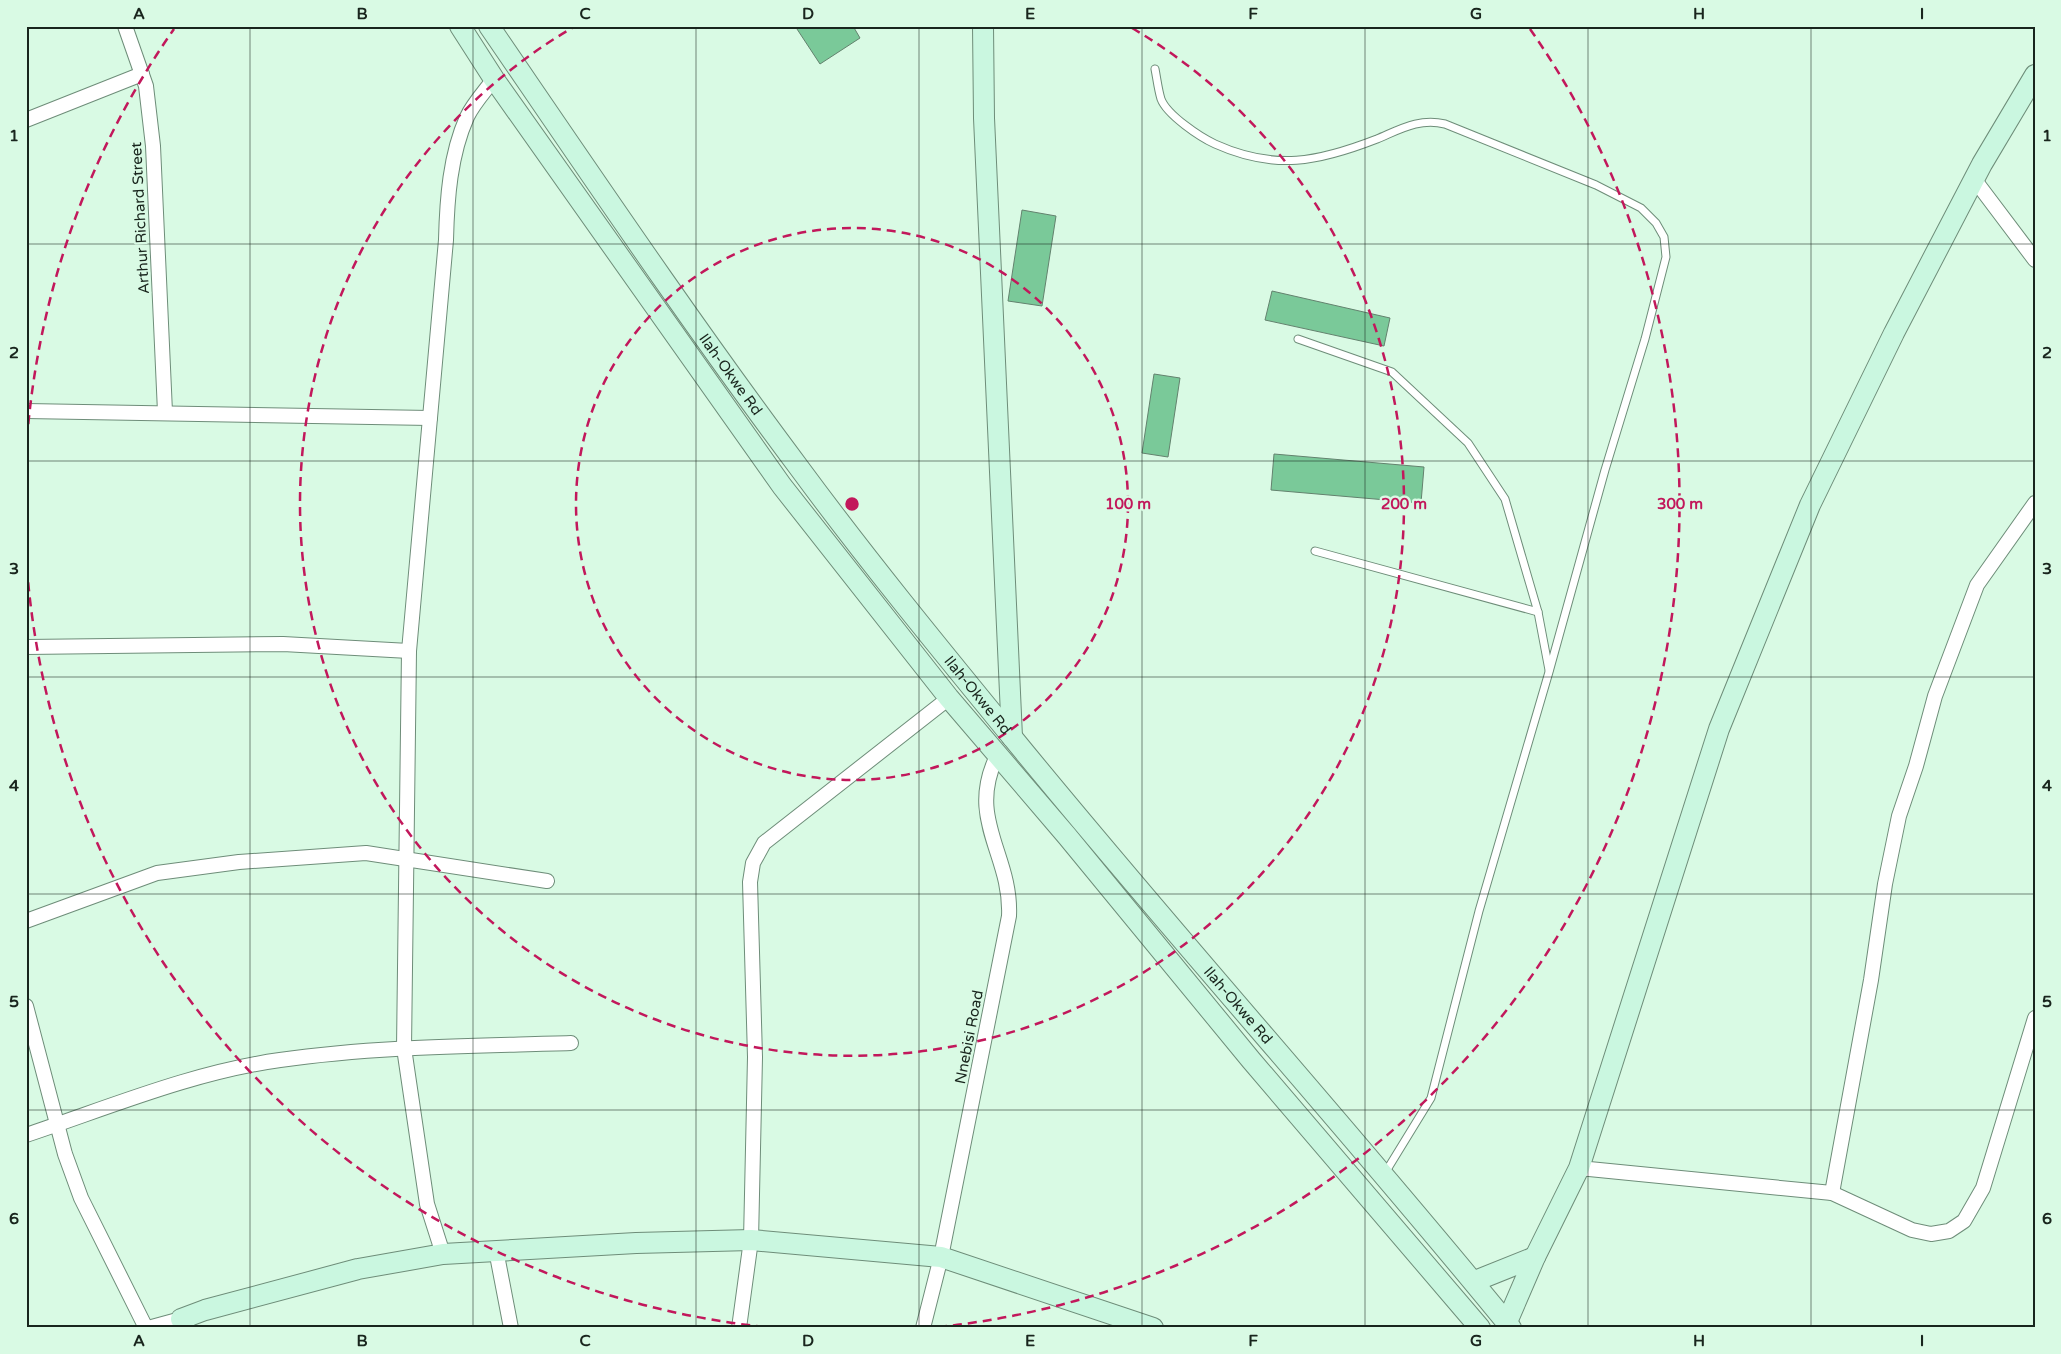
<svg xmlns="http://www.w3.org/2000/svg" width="2061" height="1354" font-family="'Varela Round',sans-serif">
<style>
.building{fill:#7ac999;stroke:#63826e}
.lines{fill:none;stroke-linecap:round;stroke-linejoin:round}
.lane-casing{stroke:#6e8d79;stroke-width:9}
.street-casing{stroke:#6e8d79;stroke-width:16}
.secondary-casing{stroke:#6e8d79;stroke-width:22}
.lane{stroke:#fff;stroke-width:7}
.street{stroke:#fff;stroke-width:14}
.secondary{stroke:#caf7e0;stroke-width:20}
.grid{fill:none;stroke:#19251d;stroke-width:1;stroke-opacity:0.55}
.ring{fill:none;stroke:#c2185b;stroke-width:2.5;stroke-dasharray:9 6}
.labels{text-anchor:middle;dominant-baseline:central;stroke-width:4.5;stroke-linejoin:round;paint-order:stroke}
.street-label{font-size:15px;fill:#19251d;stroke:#d9fae4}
.centre{fill:#c2185b;stroke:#d9fae4;stroke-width:2.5}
.ring-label{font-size:15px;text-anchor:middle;font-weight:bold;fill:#c2185b;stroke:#d9fae4;stroke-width:4.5;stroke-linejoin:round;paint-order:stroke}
.neatline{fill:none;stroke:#19251d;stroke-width:2}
.grid-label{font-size:16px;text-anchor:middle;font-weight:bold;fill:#19251d}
</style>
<rect width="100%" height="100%" fill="#d9fae4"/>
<g class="building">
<polygon points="795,26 853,26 860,38 820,64"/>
<polygon points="1022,210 1056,216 1042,306 1008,301"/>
<polygon points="1272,291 1390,318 1384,346 1265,320"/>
<polygon points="1154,374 1180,378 1168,457 1142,453"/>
<polygon points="1274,454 1424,467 1421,503 1271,490"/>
</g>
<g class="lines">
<g class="lane-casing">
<g id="lane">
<path d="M1155 69C1157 79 1158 89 1161 99 1167 115 1200 137 1215 144 1275 171 1318 162 1377 139 1401 129 1419 118 1445 124L1596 185 1641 208 1656 223 1664 237 1666 257 1645 339 1605 470 1549 672 1479 911 1431 1098 1385 1173"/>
<polyline points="1298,339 1392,372 1468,443 1505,499 1538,612 1549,670"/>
<polyline points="1315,551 1538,612"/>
</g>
</g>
<g class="street-casing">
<g id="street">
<polyline points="125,26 146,86 153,146 165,412"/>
<polyline points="26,120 142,74"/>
<polyline points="1974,179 2035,260"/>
<polyline points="26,411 430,418"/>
<polyline points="26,647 283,644 409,651"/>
<polyline points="26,921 157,873 239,862 366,853 547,881"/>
<polyline points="26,1006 65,1154 81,1198 146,1328"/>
<path d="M26 1135C110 1107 193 1072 280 1060 376 1046 474 1046 571 1043"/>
<polyline points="1579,1168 1832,1193 1912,1230 1931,1234 1949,1231 1964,1221 1983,1188 2035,1018"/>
<polyline points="1832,1193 1871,980 1885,884 1899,816 1916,766 1935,696 1977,585 2035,503"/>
<polyline points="496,1250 511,1328"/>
<path d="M443 1254 427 1204 404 1048 409 651 446 240C447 199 450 155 467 117 473 104 485 91 494 79"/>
<polyline points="148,1328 181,1319"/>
<polyline points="739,1328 751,1240 755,1057 750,882 753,863 764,843 949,698"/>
<path d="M923 1328 941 1257 1009 916C1012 854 965 819 998 754"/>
</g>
</g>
<g class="secondary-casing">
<g id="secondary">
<polyline points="460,26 494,79 782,486 949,698 1067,836 1251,1060 1480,1328"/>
<path id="s1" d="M489 26C591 175 692 325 800 469 867 560 940 649 1012 737 1175 937 1348 1128 1511 1328"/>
<polyline points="983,26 984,118 1012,737"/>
<polyline points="1475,1281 1535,1257"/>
<polyline points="1507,1322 1535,1257 1579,1168 1719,729 1810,505 1894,333 1982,164 2035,75"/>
<polyline points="185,1328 181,1319 205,1310 358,1269 443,1254 636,1243 751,1240 941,1257 1153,1328"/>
</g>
</g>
<use href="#lane" class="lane"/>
<use href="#street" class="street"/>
<use href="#secondary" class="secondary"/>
</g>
<path class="grid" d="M250 26V1328M473 26V1328M696 26V1328M919 26V1328M1142 26V1328M1365 26V1328M1588 26V1328M1811 26V1328M26 244H2035M26 461H2035M26 677H2035M26 894H2035M26 1110H2035"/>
<g class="ring">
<circle cx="852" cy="504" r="276"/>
<path d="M1132 28A552 552 0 1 1 572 28"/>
<path d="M765 1327A828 828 0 0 1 27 569M27 439A828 828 0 0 1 174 29M1530 29A828 828 0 0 1 939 1327"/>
</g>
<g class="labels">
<g class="street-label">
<text transform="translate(140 218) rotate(-93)">Arthur Richard Street</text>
<text stroke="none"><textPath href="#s1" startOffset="424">Ilah-Okwe Rd</textPath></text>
<text stroke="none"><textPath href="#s1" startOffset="829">Ilah-Okwe Rd</textPath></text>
<text stroke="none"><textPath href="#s1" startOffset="1234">Ilah-Okwe Rd</textPath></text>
<text transform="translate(969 1037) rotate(-79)">Nnebisi Road</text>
</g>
</g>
<circle cx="852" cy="504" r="8" class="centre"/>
<g class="ring-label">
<text x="1128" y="509">100 m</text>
<text x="1404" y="509">200 m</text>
<text x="1680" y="509">300 m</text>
</g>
<rect width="2061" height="1354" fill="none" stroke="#d9fae4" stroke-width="55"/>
<rect x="28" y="28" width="2006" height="1298" class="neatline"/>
<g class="grid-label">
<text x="139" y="19">A</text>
<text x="362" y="19">B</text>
<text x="585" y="19">C</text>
<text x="808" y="19">D</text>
<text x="1030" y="19">E</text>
<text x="1253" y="19">F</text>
<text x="1476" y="19">G</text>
<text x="1699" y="19">H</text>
<text x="1922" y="19">I</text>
<text x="14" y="141">1</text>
<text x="2047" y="141">1</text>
<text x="14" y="358">2</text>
<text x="2047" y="358">2</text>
<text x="14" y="574">3</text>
<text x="2047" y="574">3</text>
<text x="14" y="791">4</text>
<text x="2047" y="791">4</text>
<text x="14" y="1007">5</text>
<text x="2047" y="1007">5</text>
<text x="14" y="1224">6</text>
<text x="2047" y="1224">6</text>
<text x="139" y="1346">A</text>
<text x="362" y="1346">B</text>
<text x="585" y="1346">C</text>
<text x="808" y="1346">D</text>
<text x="1030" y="1346">E</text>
<text x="1253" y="1346">F</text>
<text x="1476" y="1346">G</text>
<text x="1699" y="1346">H</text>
<text x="1922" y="1346">I</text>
</g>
</svg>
